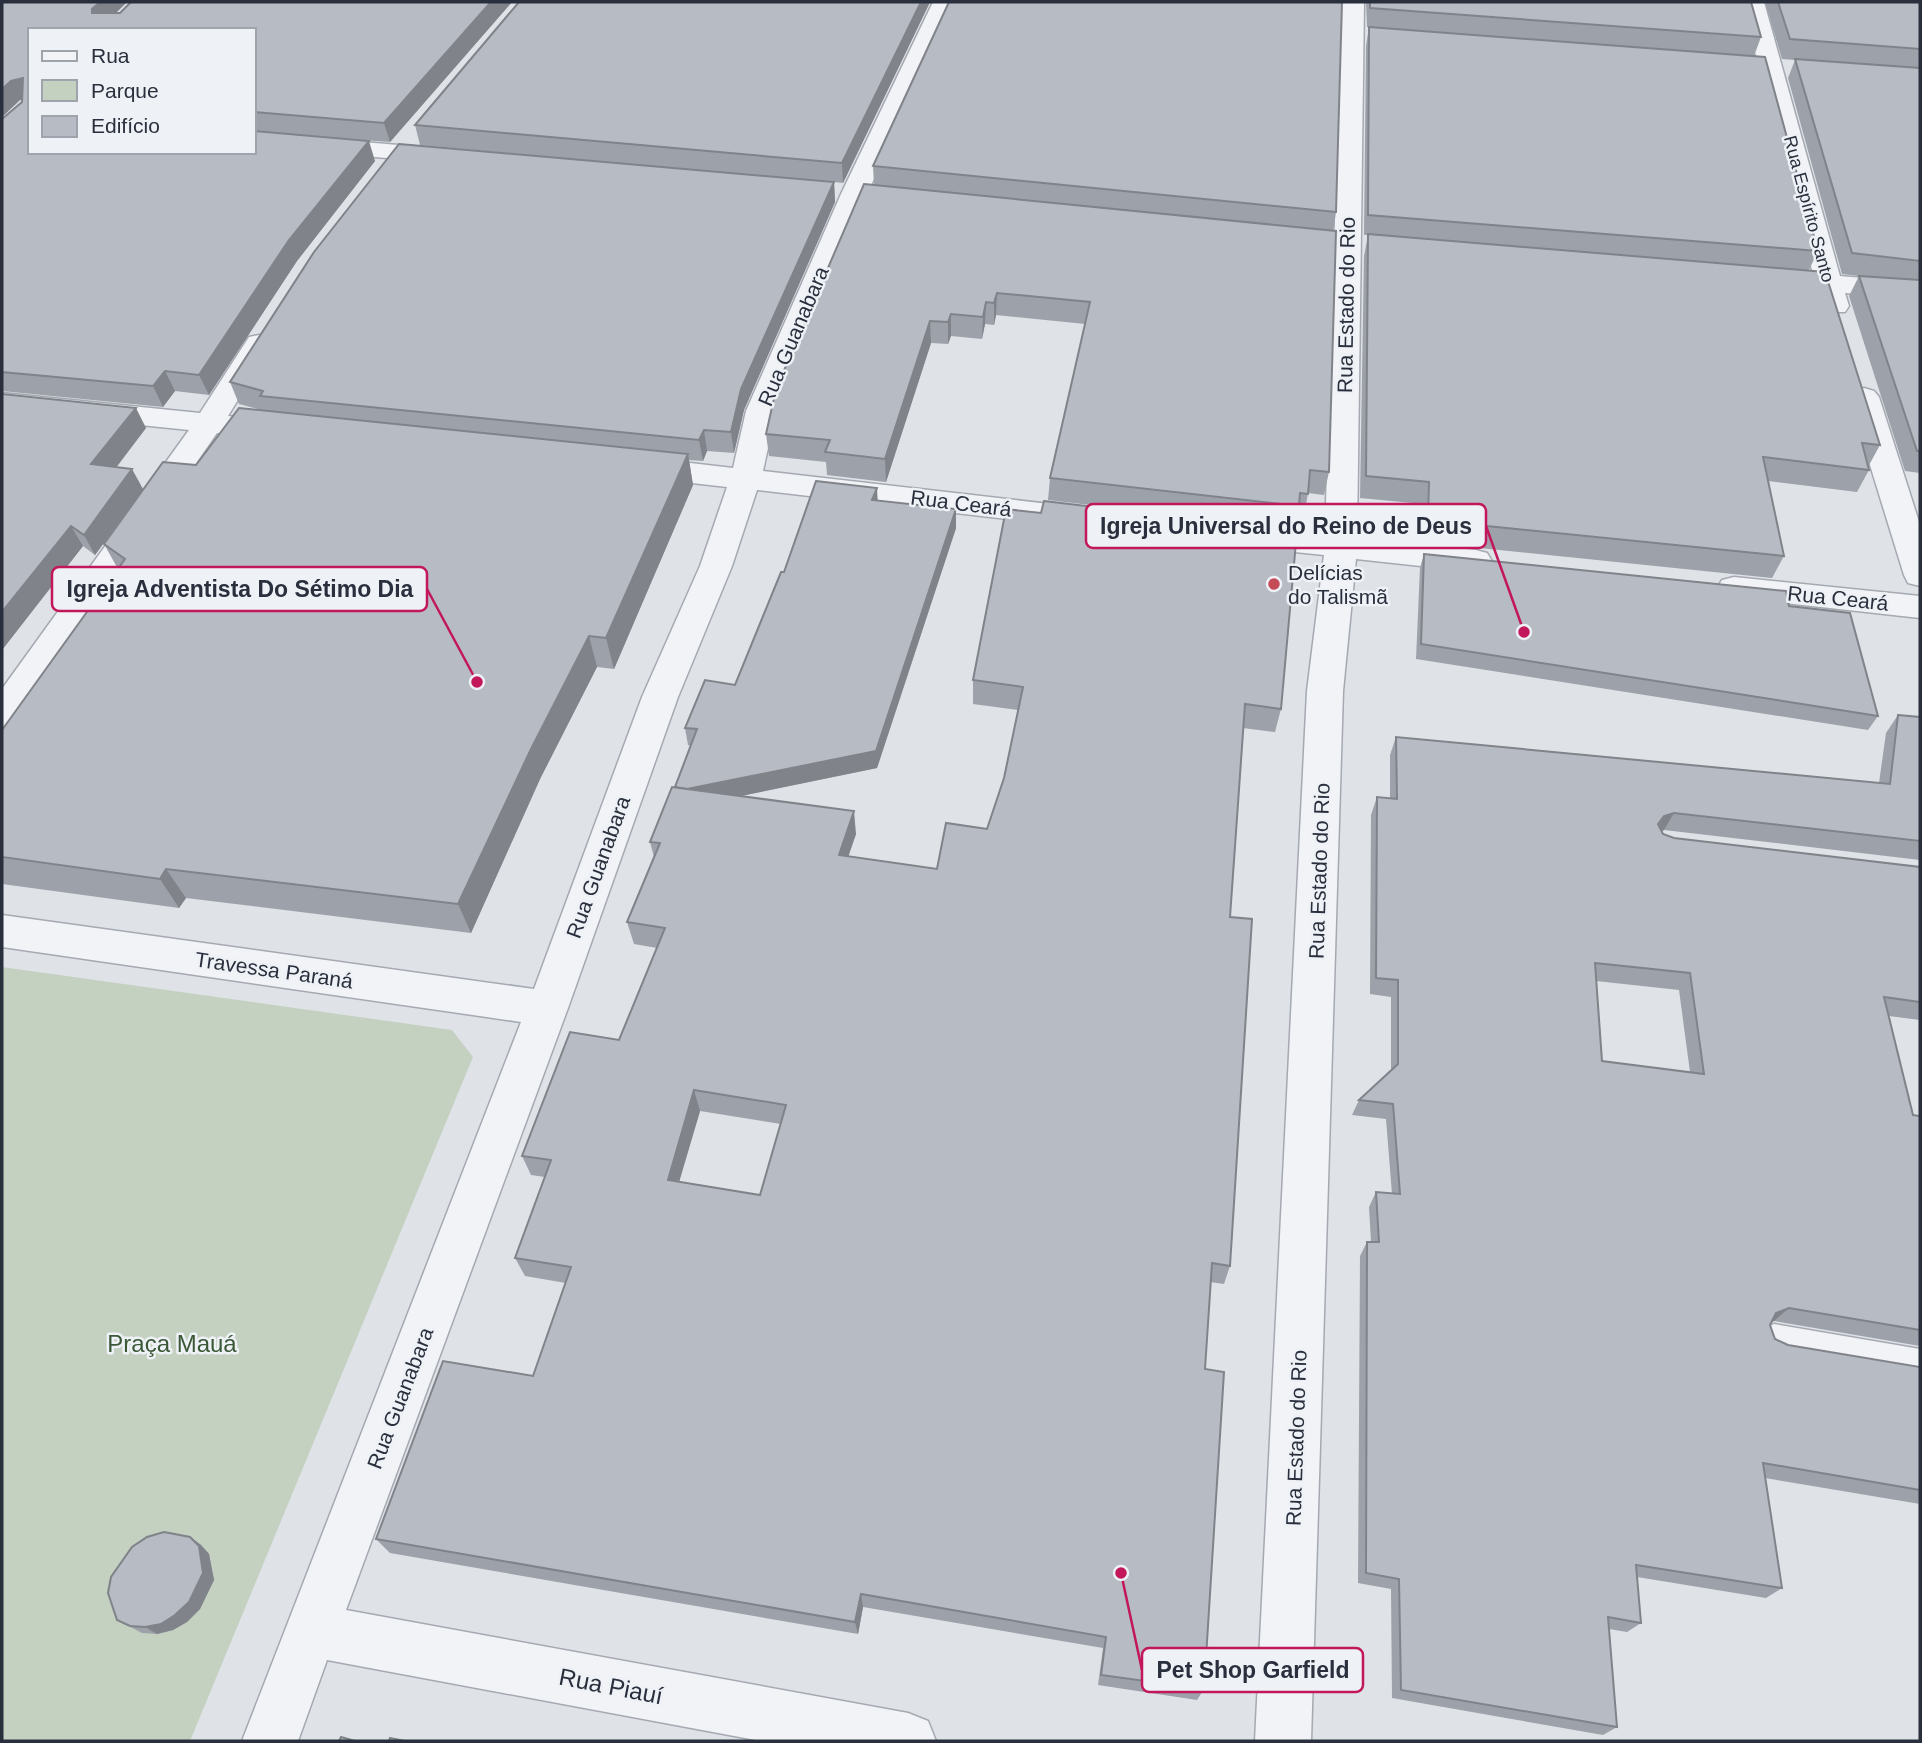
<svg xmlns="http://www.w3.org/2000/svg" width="1922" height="1743" font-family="Helvetica,sans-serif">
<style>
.green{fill:#c4d1c1}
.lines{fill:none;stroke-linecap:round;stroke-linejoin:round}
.service-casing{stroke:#a5a9b1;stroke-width:3}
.minor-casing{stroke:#a5a9b1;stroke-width:3}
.service{fill:#f1f3f6;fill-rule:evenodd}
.minor{fill:#f1f3f6;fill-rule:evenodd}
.wall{fill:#9da1a9;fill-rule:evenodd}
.shaded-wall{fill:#808389}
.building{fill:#b7bbc4;stroke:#808389;stroke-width:2;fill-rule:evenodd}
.poi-dot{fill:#c54b57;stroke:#eef1f5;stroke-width:2.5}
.labels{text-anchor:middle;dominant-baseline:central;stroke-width:5;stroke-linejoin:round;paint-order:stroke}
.far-street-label{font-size:18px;fill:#292f3d;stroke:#eef1f5}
.street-label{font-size:21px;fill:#292f3d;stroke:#eef1f5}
.poi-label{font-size:21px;fill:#292f3d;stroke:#eef1f5;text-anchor:start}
.near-park-label{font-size:24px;fill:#3b5837;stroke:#eef1f5}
.near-street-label{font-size:24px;fill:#292f3d;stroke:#eef1f5}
.leader{fill:none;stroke:#c2185b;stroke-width:2.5}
.callout-dot{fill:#c2185b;stroke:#eef1f5;stroke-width:2.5}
.callout{fill:#eef1f5;stroke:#c2185b;stroke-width:2.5}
.callout-label{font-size:23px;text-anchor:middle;font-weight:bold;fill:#292f3d}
</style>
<rect width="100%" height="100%" fill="#dfe2e7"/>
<polygon class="green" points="2,967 452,1030 473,1057 190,1741 2,1741"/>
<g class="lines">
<g class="service-casing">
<polygon id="service" points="1774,1324 1920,1349 1920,1381 1774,1356 1763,1351 1758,1340 1763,1329"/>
</g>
<g class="minor-casing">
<g id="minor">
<polygon points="933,2 955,2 867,194 776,411 763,471 1093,509 1104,512 1109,519 1104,526 1093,529 757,490 732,566 678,697 568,1008 346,1610 908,1713 928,1721 936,1741 761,1741 327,1660 298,1741 242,1741 521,1022 2,947 2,915 534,989 642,697 700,566 727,487 639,477 628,474 624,467 628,460 639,457 733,468 746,411 841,194"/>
<polygon points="1342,2 1364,2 1357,538 1476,550 1487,553 1492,561 1487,569 1476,572 1356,559 1343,691 1311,1741 1255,1741 1307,691 1324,555 1244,547 1233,543 1228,536 1233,529 1244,525 1325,534"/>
<polygon points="1742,2 1764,2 1840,276 1920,283 1920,299 1845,293 1849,306 1845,312 1825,312 1817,291 1765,285 1761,279 1765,273 1775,271 1813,274"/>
<polygon points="254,133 447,149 456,151 459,156 456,161 447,163 254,147"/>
<polygon points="259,335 269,337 273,343 228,416 290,423 294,430 290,437 279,439 217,433 15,724 2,728 2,689 189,430 2,411 2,393 200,413 249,337"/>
<polygon points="1864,388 1874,391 1879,397 1920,525 1920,586 1908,583 1904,575 1849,397 1854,391"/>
<polygon points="1734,577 1920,596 1920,618 1722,596 1717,588 1722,580"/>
</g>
</g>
<use href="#service" class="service"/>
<use href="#minor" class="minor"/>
</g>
<g class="wall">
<path d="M2 2H127L116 13H120L131 2H512L390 142 308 136 375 161 297 261 209 395 175 391 163 407 2 391V119L22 102V100H20L2 117ZM254 30V152H30Z"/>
<polygon points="930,2 843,183 834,182 835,202 744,410 734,453 707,451 703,461 689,460 693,485 614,669 597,667 540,779 471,933 186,898 179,908 2,884 2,730 118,569 104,544 196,465 265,411 239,404 230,382 630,164 420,145 415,125"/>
<polygon points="1366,2 1751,2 1761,37 1754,56 1818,251 1809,270 1880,445 1868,467 1869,470 1857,492 1768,481 1784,556 1772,578 1421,542 1423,504 1360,498 1364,256 1368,235 1364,235 1366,46 1369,27 1519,38 1367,27"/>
<polygon points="1765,2 1920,2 1920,473 1905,471 1849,296 1859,276 1842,274 1788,78 1795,60 1782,59"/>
<polygon points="873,166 1336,212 1333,231 1329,472 1324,495 1308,493 1304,516 1297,516 1294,529 1048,500 1050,478 1085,324 996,315 994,325 985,324 982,339 951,336 948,344 931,343 886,482 827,475 826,462 769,456 766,434 874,185"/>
<polygon points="2,394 146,428 116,467 143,489 95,555 83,546 2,650"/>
<path d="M877 501 956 528 877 768 741 796 856 834 848 856 937 869 987 829 1004 778 1018 710 973 704V680L1006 509 1281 709 1275 732 1243 728 1230 917V1266L1224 1284 1210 1282 1205 1369 1204 1689 1197 1700 1098 1685 1103 1648 863 1607 858 1634 390 1553 376 1539 533 1376 566 1283 525 1276 515 1258 545 1177 531 1175 522 1156 619 1040 657 948 634 944 627 922 654 857 650 842 675 787 691 746 688 745 685 728 735 685 784 572ZM700 1111 781 1124 760 1195 679 1182Z"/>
<polygon points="1424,554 1789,606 1878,716 1868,730 1416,659 1420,568"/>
<path d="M1898 715 1920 717V860L1664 830 1662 831 1663 834 1674 838 1920 867V1020L1889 1016 1913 1115 1920 1116V1346L1774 1321 1771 1323 1770 1325 1775 1339 1788 1345 1920 1367V1504L1765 1478 1782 1588 1766 1598 1637 1577 1641 1623 1627 1632 1609 1629 1617 1727 1603 1735 1392 1698 1391 1589 1358 1583 1360 1256 1367 1242H1371L1369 1207 1376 1192 1392 1194 1386 1119 1352 1115 1359 1100 1391 1071V997L1370 994 1371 815 1377 797 1390 799V755L1396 737 1879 783 1886 733ZM1596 981 1679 990 1690 1072 1602 1061Z"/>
<polygon points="190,1537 201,1545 209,1554 214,1580 200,1609 187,1622 173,1630 157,1634 142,1633 117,1620"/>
</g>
<g class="shaded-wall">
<polygon points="100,2 127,2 100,28 92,13 92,9"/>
<polygon points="491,2 512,2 390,142 384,123"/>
<polygon points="921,2 930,2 843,183 842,163"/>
<polygon points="23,78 30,98 20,100 2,117 2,89 11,81"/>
<polygon points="369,141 375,161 297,261 209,395 199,375 289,240"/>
<polygon points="834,182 835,202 744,410 734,453 731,432 741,389"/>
<polygon points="997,293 996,315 994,325 994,303"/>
<polygon points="986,302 985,324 982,339 983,317"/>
<polygon points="951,314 951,336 948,344 948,322"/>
<polygon points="930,321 931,343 886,482 885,459"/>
<polygon points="165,371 175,391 163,407 153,386"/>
<polygon points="136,408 146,428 103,485 91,464"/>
<polygon points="704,430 707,451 703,461 699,440"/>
<polygon points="688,454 693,485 614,669 606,638"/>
<polygon points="132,469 143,489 95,555 84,535"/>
<polygon points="877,488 878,506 872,500"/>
<polygon points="956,509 956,528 877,768 677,809 673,792"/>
<polygon points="71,526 83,546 2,650 2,612"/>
<polygon points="589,636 597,667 540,779 471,933 458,904 531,749"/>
<polygon points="854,811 856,834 841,878 839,855"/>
<polygon points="1674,813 1664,830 1654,834 1664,816"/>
<polygon points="166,869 186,898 179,908 160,879"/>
<polygon points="694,1090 700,1111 674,1199 668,1180"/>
<polygon points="1789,1308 1774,1321 1762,1327 1776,1313"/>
<polygon points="190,1537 201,1545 209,1554 214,1580 200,1609 187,1622 173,1630 157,1634 145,1627"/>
<polygon points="861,1594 863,1607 858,1634 855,1622"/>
</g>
<g class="building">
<polygon points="2,2 100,2 92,9 92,13 120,13 131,2 491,2 384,123 254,112 254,30 30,30 30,152 254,152 254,131 369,141 289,240 199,375 165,371 153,386 2,372 2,119 22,102 23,78 11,81 2,89"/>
<polygon points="519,2 921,2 842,163 415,125"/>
<polygon points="949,2 1342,2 1336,212 873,166"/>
<polygon points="1370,2 1751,2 1761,37 1370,8"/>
<polygon points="1778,2 1920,2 1920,49 1790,39"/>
<polygon points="1369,27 1765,57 1818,251 1368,215"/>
<polygon points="1795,59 1920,68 1920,261 1852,253"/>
<polygon points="399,144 834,182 741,389 731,432 704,430 699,440 260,396 263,391 230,382 314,252"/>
<polygon points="864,184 1336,231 1329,472 1310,470 1308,494 1300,493 1299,506 1050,478 1090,302 997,293 994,303 986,302 983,317 951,314 948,322 930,321 885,459 825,452 830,440 766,434 776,389"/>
<polygon points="1368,234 1825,272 1880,445 1862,443 1869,470 1763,457 1784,556 1428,520 1429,482 1366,476"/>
<polygon points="1859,276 1920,280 1920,451 1917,451"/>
<polygon points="2,394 136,408 91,464 132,469 84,535 71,526 2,612"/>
<polygon points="239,408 688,454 606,638 589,636 531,749 458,904 166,869 160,879 2,857 2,730 125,559 104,544 163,462 196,465"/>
<polygon points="816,481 877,488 872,500 956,509 876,751 687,789 675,787 697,729 685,728 705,680 735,685 781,572 784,572"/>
<path d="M1044 501 1297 531 1281 709 1245 704 1230 917 1252 919 1230 1266 1212 1263 1205 1369 1224 1372 1204 1689 1101 1675 1106 1637 861 1594 855 1622 376 1539 443 1361 533 1376 571 1267 515 1258 551 1160 522 1156 570 1032 619 1040 665 928 627 922 660 843 650 842 672 787 854 811 839 855 937 869 946 823 987 829 1004 778 1023 687 973 680 1006 509 1041 513ZM694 1090 786 1105 760 1195 668 1180Z"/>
<polygon points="1424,554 1786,591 1789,606 1850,613 1878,716 1421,644"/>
<path d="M1898 715 1920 717V841L1674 813 1664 816 1658 824 1663 834 1674 838 1920 867V1002L1884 997 1913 1115 1920 1116V1330L1789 1308 1776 1313 1770 1325 1775 1339 1788 1345 1920 1367V1490L1763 1463 1782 1588 1636 1565 1641 1623 1608 1617 1617 1727 1401 1690 1399 1579 1366 1573 1367 1242H1379L1376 1192 1400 1194 1393 1104 1359 1100 1398 1064V980L1376 978 1377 797 1397 799 1396 737 1890 784ZM1595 963 1690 973 1704 1074 1602 1061Z"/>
<polygon points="164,1532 190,1537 199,1546 203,1573 189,1602 175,1615 161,1624 145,1627 130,1626 117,1620 108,1593 111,1577 132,1547 147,1537"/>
<polygon points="341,1737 355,1741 339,1741"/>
<polygon points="390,1738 405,1741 389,1741"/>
</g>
<circle class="poi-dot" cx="1274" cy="584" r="7"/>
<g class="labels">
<g class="far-street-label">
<text transform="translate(1809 209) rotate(75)">Rua Espírito Santo</text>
</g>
<g class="street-label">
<text transform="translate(1346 305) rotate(-89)">Rua Estado do Rio</text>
<text transform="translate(793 336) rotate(-67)">Rua Guanabara</text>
<text transform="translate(961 503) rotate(7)">Rua Ceará</text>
<text transform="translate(1838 598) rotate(6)">Rua Ceará</text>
<text transform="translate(598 867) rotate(-70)">Rua Guanabara</text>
<text transform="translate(1319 871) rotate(-88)">Rua Estado do Rio</text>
<text transform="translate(274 970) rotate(8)">Travessa Paraná</text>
<text transform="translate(400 1398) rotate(-69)">Rua Guanabara</text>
<text transform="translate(1296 1438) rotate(-88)">Rua Estado do Rio</text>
</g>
<g class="poi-label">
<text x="1288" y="572">Delícias<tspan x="1288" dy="24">do Talismã</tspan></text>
</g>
<g class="near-park-label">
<text x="172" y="1343">Praça Mauá</text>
</g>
<g class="near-street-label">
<text transform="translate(611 1686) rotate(11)">Rua Piauí</text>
</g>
</g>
<path class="leader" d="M1524 632L1486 526M477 682L427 589M1121 1573L1142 1670"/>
<g class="callout-dot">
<circle cx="1524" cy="632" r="7"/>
<circle cx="477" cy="682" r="7"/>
<circle cx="1121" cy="1573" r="7"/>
</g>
<g class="callout">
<rect x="1086" y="504" width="400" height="44" rx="7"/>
<rect x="52" y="567" width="375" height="44" rx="7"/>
<rect x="1142" y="1648" width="221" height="44" rx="7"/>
</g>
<g class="callout-label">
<text x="1286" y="534">Igreja Universal do Reino de Deus</text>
<text x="240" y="597">Igreja Adventista Do Sétimo Dia</text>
<text x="1253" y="1678">Pet Shop Garfield</text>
</g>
<rect width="1922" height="1743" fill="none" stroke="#292f3d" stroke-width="7"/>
<rect x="28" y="28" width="228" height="126" fill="#eef1f5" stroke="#9fa3ab" stroke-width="2"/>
<rect x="42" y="51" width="35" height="10" fill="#f1f3f6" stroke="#9fa3ab" stroke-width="2"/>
<text x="91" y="63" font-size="21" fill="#292f3d">Rua</text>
<rect x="42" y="80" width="35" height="21" fill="#c4d1c1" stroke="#9fa3ab" stroke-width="2"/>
<text x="91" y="98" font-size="21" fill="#292f3d">Parque</text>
<rect x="42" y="116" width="35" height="21" fill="#b7bbc4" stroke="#9fa3ab" stroke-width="2"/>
<text x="91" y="133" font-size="21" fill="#292f3d">Edifício</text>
</svg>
